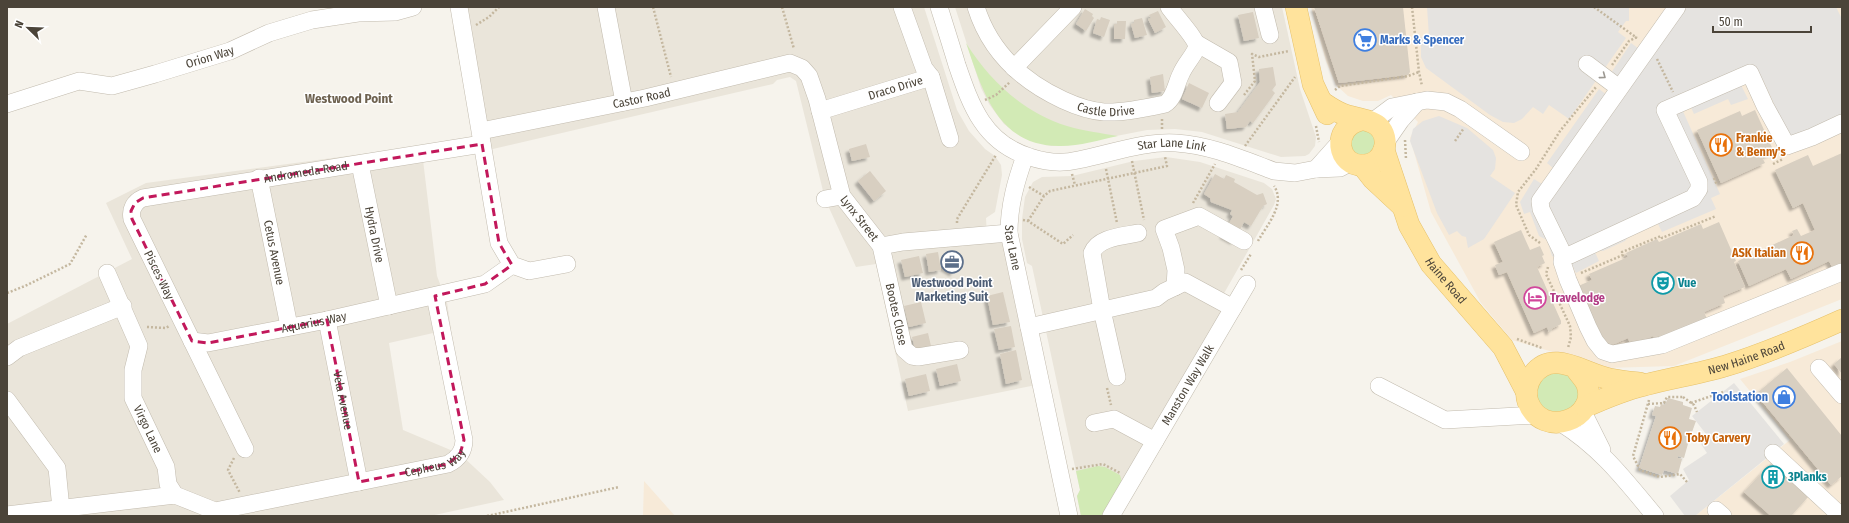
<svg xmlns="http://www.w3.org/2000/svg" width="1849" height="523" font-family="'Fira Sans Condensed',sans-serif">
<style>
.residential{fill:#eae5da}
.commercial{fill:#f7ead8}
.green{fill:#d2eab5}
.parking{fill:#e5e3e0}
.building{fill:#d8cfc1;filter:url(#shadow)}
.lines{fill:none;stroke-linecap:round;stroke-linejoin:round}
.minor-casing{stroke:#c2bbae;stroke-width:18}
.major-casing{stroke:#e6c16a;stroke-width:22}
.path{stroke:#c4b79f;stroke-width:2.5;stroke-dasharray:2 2;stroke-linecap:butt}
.minor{stroke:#fff;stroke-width:17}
.major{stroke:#ffe39c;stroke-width:21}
.oneway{stroke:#9c9892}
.marked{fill:none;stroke:#c2185b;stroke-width:3;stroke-dasharray:8 5;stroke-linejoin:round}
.labels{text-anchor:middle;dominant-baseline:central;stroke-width:3;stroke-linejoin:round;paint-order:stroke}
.shop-label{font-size:12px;font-weight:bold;fill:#366cbe;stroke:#fff;text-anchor:start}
.street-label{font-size:12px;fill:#4b4439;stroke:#fff}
.food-label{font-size:12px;font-weight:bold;fill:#c56008;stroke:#fff;text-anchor:start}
.service-label{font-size:12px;font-weight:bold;fill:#4e5e75;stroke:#fff}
.culture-label{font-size:12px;font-weight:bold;fill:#0d838f;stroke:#fff;text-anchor:start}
.hotel-label{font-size:12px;font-weight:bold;fill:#b23c85;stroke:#fff;text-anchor:start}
.neighbourhood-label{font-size:13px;font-weight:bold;fill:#6e6250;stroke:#fff}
</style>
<defs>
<filter id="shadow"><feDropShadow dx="-3.5" dy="3.5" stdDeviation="1" flood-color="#0004"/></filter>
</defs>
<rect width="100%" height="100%" fill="#f6f3ec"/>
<g class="residential">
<polygon points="454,7 924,7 957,110 969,131 985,149 995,156 1001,165 1002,175 995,212 986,218 987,237 999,240 1003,243 1036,385 908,411 876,264 856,267 825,199 796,81 790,77 777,80 773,84 476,153 423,160 437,276 447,302 451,329 389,343 403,430 460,454 490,482 504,500 430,516 7,516 7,324 132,259 106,203 146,183 474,139 453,29"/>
<polygon points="955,7 1282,7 1300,89 1316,137 1315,146 1309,154 1305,156 1281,157 1202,132 1175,129 1147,130 1070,145 1051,146 1033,141 1022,137 1004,124 989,104 981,88"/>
<polygon points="1166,157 1200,162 1264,183 1272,189 1276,199 1274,205 1218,304 1222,311 1124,484 1081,516 1077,496 1080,490 1032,266 1027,263 1022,239 1022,219 1025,197 1033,182 1042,177 1072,176 1134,161"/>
</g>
<g class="commercial">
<polygon points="1311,7 1842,7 1842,299 1674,366 1607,368 1512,340 1481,303 1431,212 1410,138 1418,122 1391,95 1378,101 1363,101 1348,96 1336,85 1326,61"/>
<polygon points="1842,341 1842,516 1695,516 1790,440 1740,379 1790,362"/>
<polygon points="644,481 675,516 643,516"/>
</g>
<g class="green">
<path d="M966 43C990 81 1023 112 1067 126 1083 131 1101 133 1118 136 1099 140 1080 146 1061 146 998 147 983 92 966 43Z"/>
<polygon points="1362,128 1376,134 1375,154 1356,157 1348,141"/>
<circle cx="1558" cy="393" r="21"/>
<polygon points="1098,466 1105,467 1120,475 1123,486 1105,516 1081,516 1077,496 1080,490 1076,471"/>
</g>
<g class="parking">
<polygon points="1427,7 1629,7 1629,21 1626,21 1618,32 1626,38 1569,119 1549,105 1543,114 1533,107 1522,119 1514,123 1503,122 1490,115 1426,68 1421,57 1421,37 1429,36"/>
<polygon points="1687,7 1836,7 1842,19 1842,116 1790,139 1763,80 1757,75 1740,83 1748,99 1731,105 1728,99 1694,114 1690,105 1682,109 1720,194 1711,198 1716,209 1662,232 1657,222 1631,233 1625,241 1603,251 1594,250 1599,261 1576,273 1570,261 1559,260 1552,256 1547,240 1539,236 1530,212 1524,214 1520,202 1534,179 1542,184 1553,168 1547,163 1599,89 1607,95 1611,73 1631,43 1650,57"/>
<polygon points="1439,116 1467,128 1493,150 1496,158 1495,169 1490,176 1515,193 1484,239 1468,248 1466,237 1462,236 1457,231 1449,235 1437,213 1410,141 1413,129 1423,121"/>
<polygon points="1734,383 1784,444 1695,516 1685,516 1670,496 1689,480 1683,469 1707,453 1699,441 1706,434 1692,416"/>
</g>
<g class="building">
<polygon points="1314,7 1403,7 1410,72 1408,75 1339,83"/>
<polygon points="1085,9 1093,14 1092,16 1094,18 1086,31 1076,24"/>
<polygon points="1158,11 1166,27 1155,33 1148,19 1151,18 1149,15"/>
<polygon points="1253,12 1259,38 1244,41 1238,15"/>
<polygon points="1101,17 1110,20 1104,37 1093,33 1097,19 1100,20"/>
<polygon points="1142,18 1147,35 1135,38 1131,24 1134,23 1134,20"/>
<polygon points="1117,21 1126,21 1125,39 1114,39 1114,24 1117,24"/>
<polygon points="1273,67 1276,85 1272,90 1275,93 1253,123 1250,121 1246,127 1227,129 1225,114 1238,112 1260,82 1259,69"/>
<polygon points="1163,74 1165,91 1152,93 1150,77"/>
<polygon points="1189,83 1209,93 1202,108 1182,99"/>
<polygon points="1755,110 1774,152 1762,157 1765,163 1721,183 1697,130 1740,111 1742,116"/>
<polygon points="866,144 870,157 852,161 849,149"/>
<polygon points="1842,153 1842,263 1832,267 1829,261 1791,279 1786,269 1749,286 1738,261 1794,235 1792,231 1797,229 1801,236 1815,230 1803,203 1793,208 1775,170 1808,155 1813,166"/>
<polygon points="870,171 886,191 874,201 858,181"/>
<polygon points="1215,174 1224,179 1226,175 1235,179 1234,182 1257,195 1263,193 1267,204 1263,206 1251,226 1244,222 1234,241 1223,235 1233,216 1230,214 1232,210 1211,202 1210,198 1204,194"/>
<polygon points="1719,222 1736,261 1734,262 1745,287 1723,296 1725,303 1704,312 1707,319 1656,342 1653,336 1631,346 1628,338 1605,348 1574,288 1592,280 1589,274 1628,257 1626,253 1657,239 1659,242 1701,224 1703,229"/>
<polygon points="1521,230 1530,250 1540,246 1544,255 1542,256 1545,263 1537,267 1561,321 1561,324 1551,329 1552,331 1549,332 1547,327 1534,333 1507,272 1499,275 1495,265 1503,262 1494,242"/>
<polygon points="952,251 963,258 953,273 942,266"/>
<polygon points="938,252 941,270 929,272 926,254"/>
<polygon points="919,256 923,273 905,277 901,260"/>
<polygon points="1003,292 1010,322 993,325 987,296"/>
<polygon points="921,302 926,323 909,327 904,306"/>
<polygon points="1011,326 1015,347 999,350 994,329"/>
<polygon points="928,333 931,346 915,349 912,337"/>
<polygon points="1016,350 1022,380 1006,384 1000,354"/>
<polygon points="1842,357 1842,374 1834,364"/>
<polygon points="957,364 961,381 940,386 936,369"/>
<polygon points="1787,368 1842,436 1842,476 1831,485 1756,394"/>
<polygon points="926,374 930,391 909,396 905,379"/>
<polygon points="1668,398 1683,402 1683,405 1692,408 1689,419 1696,421 1692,432 1687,430 1686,432 1691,433 1684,458 1678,456 1678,458 1682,459 1678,474 1664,470 1662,475 1639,468 1656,416 1652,415 1655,406 1660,407 1661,404 1665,405"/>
<polygon points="1772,462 1809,496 1791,516 1771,516 1744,492"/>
</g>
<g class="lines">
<g class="minor-casing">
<g id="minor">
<polyline points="459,7 499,243 512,265 529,271 567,264"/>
<polyline points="606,7 624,102"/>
<polyline points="902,7 924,68 931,77"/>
<path id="s1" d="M939 7C945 26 951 45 957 65 971 106 984 143 1030 157 1045 162 1062 164 1078 160 1110 154 1143 141 1176 143 1210 145 1242 159 1274 171L1295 173 1316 169 1340 168 1351 162"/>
<path id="s2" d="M976 7C990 52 1022 81 1063 100 1076 106 1090 111 1104 112 1123 113 1146 108 1165 104 1175 98 1176 83 1181 74 1185 64 1193 57 1197 47 1196 38 1175 16 1169 7"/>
<polyline points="1263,7 1270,35"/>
<polyline points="1677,7 1540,201 1541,209 1563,254 1570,255 1693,198 1699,189 1699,182 1665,110 1750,73 1765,106 1787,146 1812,137 1842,123"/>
<polyline points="1196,43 1229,62 1233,83 1218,103"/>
<polyline points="1587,64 1619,88"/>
<polyline points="1014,68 1073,7"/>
<path id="s3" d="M7 104 79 81 112 86 155 74 230 51 269 33 312 20 358 13 395 12 413 7"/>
<path id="s4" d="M820 111 931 77 950 139"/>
<polyline points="1372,122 1392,107 1427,100 1446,102 1460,109 1521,152"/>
<path id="s5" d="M481 131 645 98 790 63 802 68 809 76 817 99 842 196 881 246 904 349 912 356 918 357 960 350"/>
<polyline points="1385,143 1401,120 1417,102"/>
<path id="s6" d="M1025 156C1016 181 1009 205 1009 233L1069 516"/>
<path id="s7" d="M360 164 389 306"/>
<polyline points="1316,169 1341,141"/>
<path id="s8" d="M259 178 289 326"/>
<polyline points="825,199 842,196"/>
<polyline points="881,246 903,242 1009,233"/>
<polyline points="1563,254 1562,262 1568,280 1588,327 1595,341 1603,351 1612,354 1662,345 1842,272"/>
<path id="s9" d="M107 273 139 346 133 370V398L166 467 168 484 175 495"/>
<polyline points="1175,287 1176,270 1171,248 1164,229 1199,216 1244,241"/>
<path id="s10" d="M327 320 359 482"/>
<polyline points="1029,327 1156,298 1164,292 1185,282 1233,308"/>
<path id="s11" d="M192 341 208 343 327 320 485 284 512 265"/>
<polyline points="7,357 19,348 123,306"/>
<polyline points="1819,368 1842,395"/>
<path d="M1117 377 1102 310 1092 253C1098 237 1124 236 1138 233"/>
<polyline points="1379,386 1445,420 1536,415"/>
<polyline points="7,400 57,468 61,509"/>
<polyline points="1582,410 1602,450"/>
<polyline points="1094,423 1114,419 1155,441"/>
<path d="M1561 423C1601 448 1625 480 1655 516"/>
<path id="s12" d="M245 449 132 219C130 209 134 202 143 198L482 144"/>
<polyline points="1773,453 1840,515"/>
<polyline points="1716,510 1723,516"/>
<path id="s13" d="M7 515 175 495 215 511 448 464C458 459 464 451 464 440L435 296"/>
<path id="s14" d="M1111 516 1247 284"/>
</g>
</g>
<g class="major-casing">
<g id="major">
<polyline points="1296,7 1313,84 1327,114"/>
<path d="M1322 102C1328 106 1335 111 1343 114 1353 118 1370 119 1378 126 1392 139 1384 163 1365 165 1336 168 1331 127 1361 120"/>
<path id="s15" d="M1384 150 1409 225 1431 264 1503 347 1527 393"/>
<polyline points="1362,165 1373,179 1402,206"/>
<path d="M1575 367C1578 373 1585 379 1587 385 1599 419 1542 440 1528 402 1525 394 1527 383 1532 376 1552 347 1584 374 1610 379 1619 381 1630 382 1640 383"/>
<path id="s16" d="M1585 407C1605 398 1624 390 1645 385 1671 378 1698 374 1725 366 1765 354 1804 337 1842 320"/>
</g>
</g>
<g class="path">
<polyline points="653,7 671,77"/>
<polyline points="782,7 794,49"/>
<polyline points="1412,7 1419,72 1422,86"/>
<polyline points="1594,7 1637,38"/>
<polyline points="476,25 489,17 499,7"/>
<polyline points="1657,59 1673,92"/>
<polyline points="1612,65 1629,41 1637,37"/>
<polyline points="1335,90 1340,86 1408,76 1419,72"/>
<polyline points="1244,95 1255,81 1252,54 1259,57 1289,51"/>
<polyline points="985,100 996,95 1010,82"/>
<polyline points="1162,119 1162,130"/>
<polyline points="1316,126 1319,142"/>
<polyline points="1405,140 1406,159"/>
<polyline points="1455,141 1464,128"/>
<polyline points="1245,146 1295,77"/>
<polyline points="1132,161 1144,220"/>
<polyline points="1773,164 1783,159"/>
<polyline points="1106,169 1117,223"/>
<polyline points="1072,174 1075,185"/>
<polyline points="1714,178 1717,185"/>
<polyline points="1029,187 1044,196"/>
<polyline points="1193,203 1215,164"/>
<polyline points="1023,220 1028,221 1063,244 1073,235"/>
<polyline points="1028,221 1044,196 1050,191 1167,166 1165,157"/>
<polyline points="957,223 957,219 996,155"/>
<path d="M1258 241C1267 225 1286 204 1274 186"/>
<polyline points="1540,243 1529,235 1516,205 1518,192 1536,169 1560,131 1596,87"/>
<polyline points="1548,267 1546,274 1570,326 1571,337 1568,348"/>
<polyline points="1241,270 1251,254"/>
<polyline points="1581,273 1623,255 1622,252 1661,236 1662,238 1716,216"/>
<polyline points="7,293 25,286 70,264 87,234"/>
<polyline points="147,327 166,328 169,326"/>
<polyline points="1517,339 1542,348"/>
<polyline points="1107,388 1111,405"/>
<polyline points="1683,397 1694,405 1697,412"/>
<polyline points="1649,400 1633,456 1640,470 1660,477 1680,474 1687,482"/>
<polyline points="1691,403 1723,392"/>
<polyline points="1648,404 1664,403 1667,397 1683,397"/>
<polyline points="234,458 228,470 240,493"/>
<polyline points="1072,469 1103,464 1120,473"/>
<polyline points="487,516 619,487"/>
</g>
<use href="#minor" class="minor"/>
<use href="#major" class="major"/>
</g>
<defs><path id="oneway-chevron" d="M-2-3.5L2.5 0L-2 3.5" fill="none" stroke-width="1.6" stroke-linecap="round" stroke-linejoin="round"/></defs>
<use class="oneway" href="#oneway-chevron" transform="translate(1603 76) rotate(37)"/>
<path class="marked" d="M482 144 499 243 512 265 485 284 435 296 464 440 460 454 448 464 359 482 327 320 208 343 192 341 132 219 131 211 135 203 143 198Z"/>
<defs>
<g id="supermarket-ring" transform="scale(1.15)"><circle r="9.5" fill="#fff" stroke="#3f7fe0" stroke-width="1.5"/><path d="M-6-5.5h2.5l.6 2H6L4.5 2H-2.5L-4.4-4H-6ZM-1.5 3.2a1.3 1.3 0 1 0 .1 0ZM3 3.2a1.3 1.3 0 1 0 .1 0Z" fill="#3f7fe0"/></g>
<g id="restaurant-ring" transform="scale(1.15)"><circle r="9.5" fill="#fff" stroke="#e8710a" stroke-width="1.5"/><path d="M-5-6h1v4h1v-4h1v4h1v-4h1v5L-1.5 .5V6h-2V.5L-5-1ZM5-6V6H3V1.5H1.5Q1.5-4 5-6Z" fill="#e8710a"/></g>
<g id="office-ring" transform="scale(1.15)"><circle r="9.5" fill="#fff" stroke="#5c6f8a" stroke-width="1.5"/><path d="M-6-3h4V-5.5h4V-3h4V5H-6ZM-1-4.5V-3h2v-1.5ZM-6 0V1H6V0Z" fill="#5c6f8a"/></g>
<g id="theatre-ring" transform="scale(1.15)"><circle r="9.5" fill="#fff" stroke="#0f9aa8" stroke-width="1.5"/><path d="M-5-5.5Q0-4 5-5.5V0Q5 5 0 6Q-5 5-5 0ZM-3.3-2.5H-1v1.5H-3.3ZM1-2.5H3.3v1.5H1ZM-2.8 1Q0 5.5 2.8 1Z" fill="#0f9aa8"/></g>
<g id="hotel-ring" transform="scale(1.15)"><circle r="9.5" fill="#fff" stroke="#d1479c" stroke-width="1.5"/><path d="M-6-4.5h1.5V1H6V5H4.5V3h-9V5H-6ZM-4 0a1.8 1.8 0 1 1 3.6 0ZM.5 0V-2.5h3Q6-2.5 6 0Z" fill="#d1479c"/></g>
<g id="shop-ring" transform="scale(1.15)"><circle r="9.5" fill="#fff" stroke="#3f7fe0" stroke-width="1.5"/><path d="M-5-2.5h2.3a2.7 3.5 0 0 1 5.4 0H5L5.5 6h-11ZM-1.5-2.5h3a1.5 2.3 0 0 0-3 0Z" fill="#3f7fe0"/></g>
<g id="building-ring" transform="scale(1.15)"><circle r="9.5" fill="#fff" stroke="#0f9aa8" stroke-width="1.5"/><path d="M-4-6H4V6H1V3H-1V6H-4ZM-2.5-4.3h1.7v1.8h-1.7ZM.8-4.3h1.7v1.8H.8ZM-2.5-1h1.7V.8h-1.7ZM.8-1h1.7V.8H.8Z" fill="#0f9aa8"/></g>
</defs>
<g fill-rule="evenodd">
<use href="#supermarket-ring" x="1365" y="40"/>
<use href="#restaurant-ring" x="1721" y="145"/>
<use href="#restaurant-ring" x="1802" y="253"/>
<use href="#office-ring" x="952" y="262"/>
<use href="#theatre-ring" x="1663" y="283"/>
<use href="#hotel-ring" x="1535" y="298"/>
<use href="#shop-ring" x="1784" y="397"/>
<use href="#restaurant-ring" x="1670" y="438"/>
<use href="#building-ring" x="1773" y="477"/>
</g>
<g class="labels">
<g class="shop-label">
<text x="1380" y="40">Marks &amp; Spencer</text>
<text x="1768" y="397" text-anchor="end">Toolstation</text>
</g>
<g class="street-label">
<text stroke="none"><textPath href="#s3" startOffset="211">Orion Way</textPath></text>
<text stroke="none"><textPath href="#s4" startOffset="79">Draco Drive</textPath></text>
<text stroke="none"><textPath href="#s5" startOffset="164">Castor Road</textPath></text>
<text stroke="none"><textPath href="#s2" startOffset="176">Castle Drive</textPath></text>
<text stroke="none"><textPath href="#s1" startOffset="328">Star Lane Link</textPath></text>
<text stroke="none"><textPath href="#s12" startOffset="447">Andromeda Road</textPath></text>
<text stroke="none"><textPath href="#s5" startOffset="493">Lynx Street</textPath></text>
<text stroke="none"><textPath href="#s7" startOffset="72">Hydra Drive</textPath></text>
<text stroke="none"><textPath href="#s6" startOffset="94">Star Lane</textPath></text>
<text stroke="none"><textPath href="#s8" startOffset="76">Cetus Avenue</textPath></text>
<text transform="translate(159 275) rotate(64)">Pisces Way</text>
<text stroke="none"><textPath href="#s15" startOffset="146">Haine Road</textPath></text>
<text stroke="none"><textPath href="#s5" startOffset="598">Bootes Close</textPath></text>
<text stroke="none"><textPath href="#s11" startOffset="124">Aquarius Way</textPath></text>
<text stroke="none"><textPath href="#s16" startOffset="169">New Haine Road</textPath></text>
<text stroke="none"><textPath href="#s14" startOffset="152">Manston Way Walk</textPath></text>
<text stroke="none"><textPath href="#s10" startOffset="82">Vela Avenue</textPath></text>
<text stroke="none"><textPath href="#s9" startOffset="167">Virgo Lane</textPath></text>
<text stroke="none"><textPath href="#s13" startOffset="438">Cepheus Way</textPath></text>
</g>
<g class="food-label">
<text x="1736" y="138">Frankie<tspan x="1736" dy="14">&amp; Benny's</tspan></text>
<text x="1786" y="253" text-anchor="end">ASK Italian</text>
<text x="1686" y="438">Toby Carvery</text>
</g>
<g class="service-label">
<text x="952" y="283">Westwood Point<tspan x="952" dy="14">Marketing Suit</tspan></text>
</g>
<g class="culture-label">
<text x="1678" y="283">Vue</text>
<text x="1788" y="477">3Planks</text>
</g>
<g class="hotel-label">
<text x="1550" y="298">Travelodge</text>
</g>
<g class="neighbourhood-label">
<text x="349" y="98">Westwood Point</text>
</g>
</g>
<rect width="1849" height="523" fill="none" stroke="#4b4439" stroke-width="16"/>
<g transform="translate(28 28) rotate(293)" stroke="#ffffff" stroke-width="3" paint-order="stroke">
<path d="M0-3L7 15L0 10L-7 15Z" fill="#4b4439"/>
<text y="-6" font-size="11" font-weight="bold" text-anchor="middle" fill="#4b4439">N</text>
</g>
<path d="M1713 26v6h98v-6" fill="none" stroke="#4b4439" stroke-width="2"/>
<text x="1719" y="26" font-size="12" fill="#4b4439" stroke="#ffffff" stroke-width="3" paint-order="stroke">50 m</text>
</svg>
